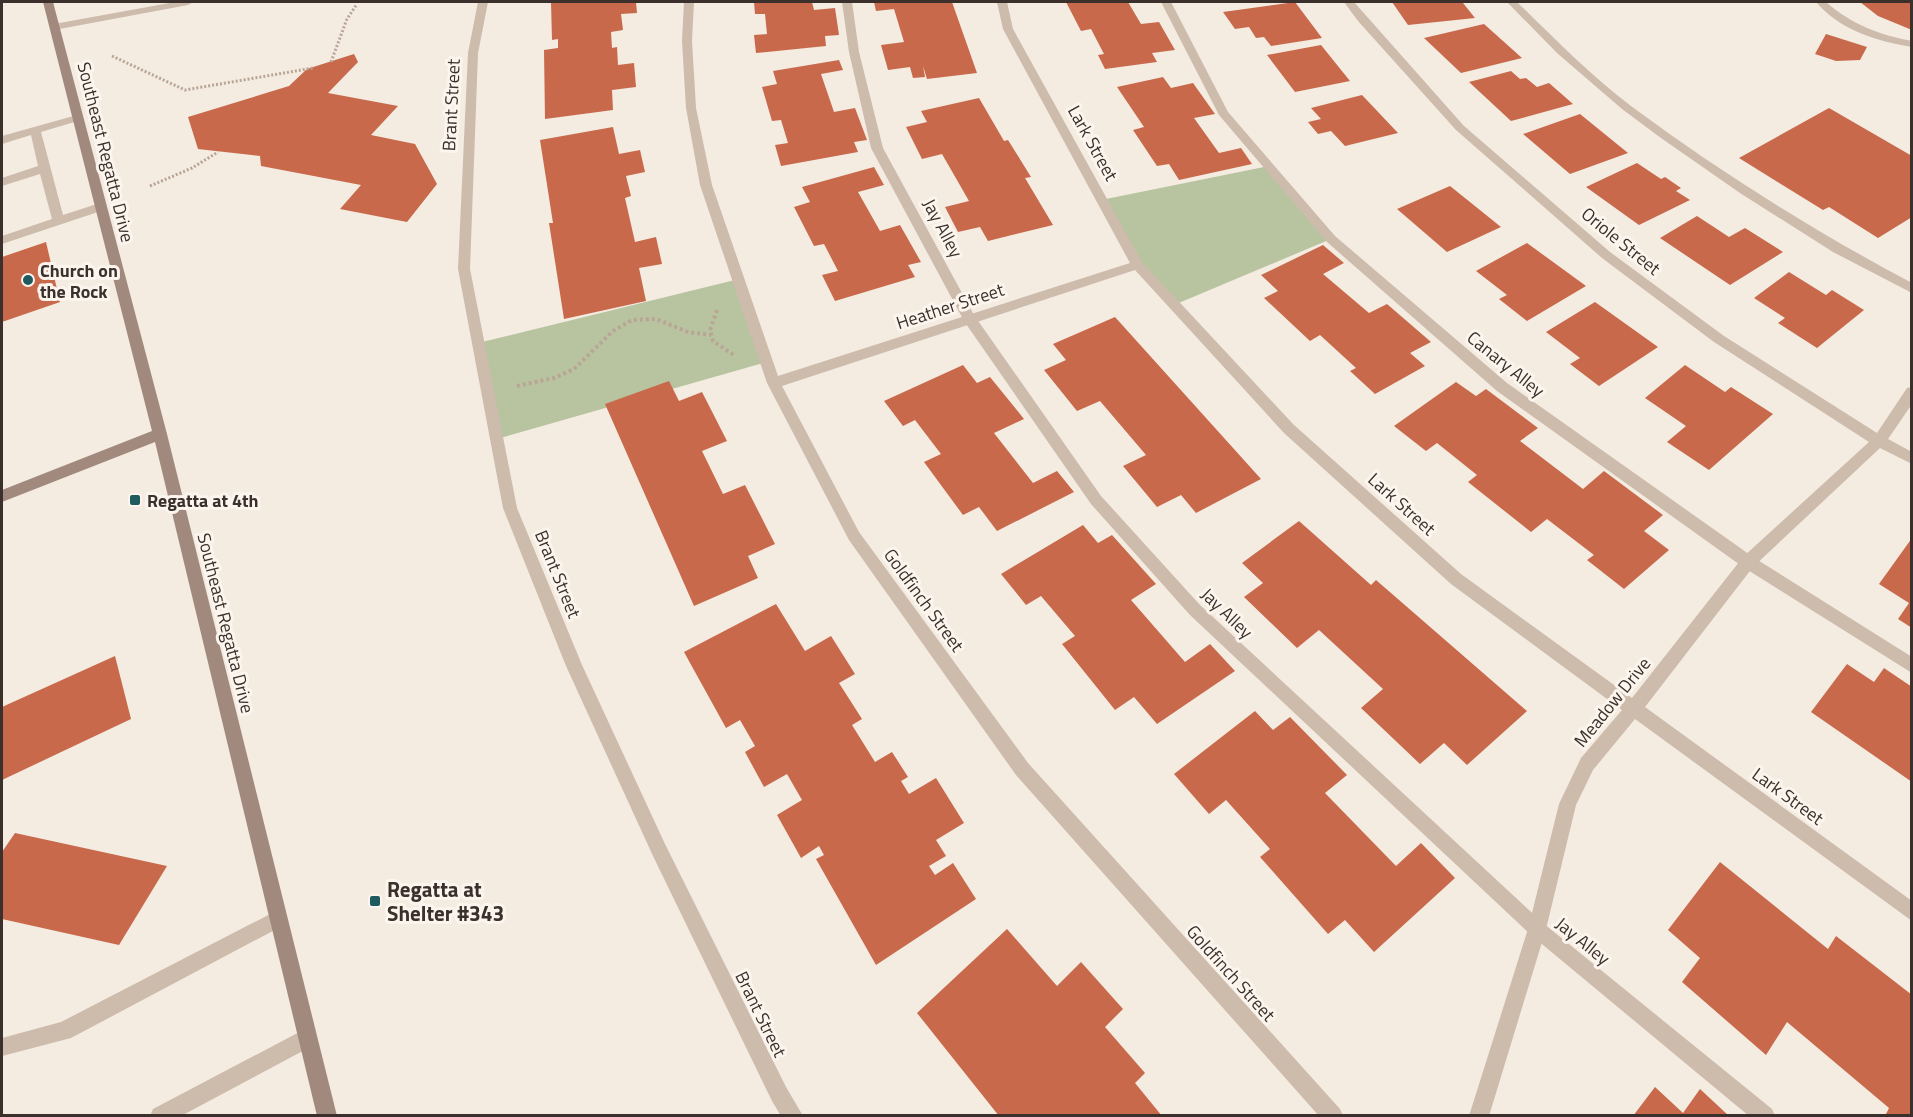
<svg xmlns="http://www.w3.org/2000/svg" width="1913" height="1117" font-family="'Titillium Web',sans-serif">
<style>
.green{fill:#b8c4a0}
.building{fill:#c8694b}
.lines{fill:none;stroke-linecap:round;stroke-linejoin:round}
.path-far1{stroke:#b9a596;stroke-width:3;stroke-dasharray:2 2;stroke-linecap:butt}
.path{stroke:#b9a596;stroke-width:4;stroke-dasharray:3 3;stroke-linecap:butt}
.lane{fill:#cdbbac;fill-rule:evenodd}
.street{fill:#cdbbac;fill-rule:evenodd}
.secondary{fill:#a18a7d;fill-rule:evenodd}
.poi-dot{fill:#1f5a5e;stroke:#fbf5ee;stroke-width:2}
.labels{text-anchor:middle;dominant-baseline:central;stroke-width:6;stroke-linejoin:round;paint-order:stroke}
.street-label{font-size:18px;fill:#3b302b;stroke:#fbf5ee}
.poi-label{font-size:18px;font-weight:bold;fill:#3b302b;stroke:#fbf5ee;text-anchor:start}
.near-poi-label{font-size:21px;font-weight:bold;fill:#3b302b;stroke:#fbf5ee;text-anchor:start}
</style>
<rect width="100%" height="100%" fill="#f4ebe1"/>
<g class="green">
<polygon points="1269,166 1331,239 1174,305 1137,265 1101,200"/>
<polygon points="739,279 767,362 497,439 478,343"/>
</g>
<g class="building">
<polygon points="551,2 636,2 637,13 621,14 623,30 611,32 612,48 617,47 618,65 634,63 636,87 612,90 613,110 545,119 544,50 558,48 558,39 552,40"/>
<polygon points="754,2 812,2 814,10 835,8 839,35 825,36 826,46 756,53 754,35 767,34 765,14 755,14"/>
<polygon points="874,2 952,2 977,73 927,79 923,66 925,77 913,78 910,67 888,70 881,45 904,42 894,9 876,11"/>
<polygon points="1066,2 1128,2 1141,24 1159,22 1175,50 1152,53 1157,62 1105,69 1098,55 1104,54 1091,29 1081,31"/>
<polygon points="1295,2 1322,38 1271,46 1264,37 1256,38 1249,27 1235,29 1223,12"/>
<polygon points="1392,2 1463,3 1475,18 1408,25"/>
<polygon points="1860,2 1912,2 1912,30 1878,16"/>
<polygon points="1484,24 1522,58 1461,73 1424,38"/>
<polygon points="1826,34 1867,47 1860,60 1836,61 1815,54"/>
<polygon points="1321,45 1350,81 1295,92 1267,55"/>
<polygon points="354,54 358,62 328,93 398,106 371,135 415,144 437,184 407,222 340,209 361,185 261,166 260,156 198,149 188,117 289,86 307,69"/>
<polygon points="839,60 843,70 821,74 834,112 855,108 867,140 854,142 858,152 781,166 775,145 788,143 781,120 772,121 762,87 777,84 773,71"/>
<polygon points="1511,71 1520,79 1526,78 1537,87 1549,83 1573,104 1511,121 1469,82"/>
<polygon points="1163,77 1171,88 1193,83 1215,114 1194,118 1219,153 1241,148 1252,164 1179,180 1169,164 1157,166 1133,130 1144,127 1117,87"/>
<polygon points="1362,95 1398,133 1345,146 1331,131 1318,134 1308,122 1321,119 1311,108"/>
<polygon points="979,98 1004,141 1008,140 1031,177 1025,178 1053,225 988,241 980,227 958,232 945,207 969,201 942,154 922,159 906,127 927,122 921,111"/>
<polygon points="1829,108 1912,156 1912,217 1878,238 1829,207 1823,210 1739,158"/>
<polygon points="1580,114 1628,153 1570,174 1523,134"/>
<polygon points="613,127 619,154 640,150 645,172 626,176 631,196 625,198 635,242 656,237 662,264 639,268 646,301 564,319 549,223 553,223 540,140"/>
<polygon points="1637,163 1661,179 1665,177 1681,188 1676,191 1690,200 1639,225 1586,187"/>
<polygon points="874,167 884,185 858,192 880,231 900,225 921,262 908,265 915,277 835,301 822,275 838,271 824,244 814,246 794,207 810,202 802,187"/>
<polygon points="1450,186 1501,227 1447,252 1397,209"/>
<polygon points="1697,216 1729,237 1745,228 1783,252 1730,285 1660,238"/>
<polygon points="46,242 60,302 2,322 2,257"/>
<polygon points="1527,243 1586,286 1527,321 1499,299 1507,295 1476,271"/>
<polygon points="1323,245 1344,263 1323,274 1369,313 1387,304 1431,342 1410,353 1425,366 1375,394 1350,371 1356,368 1320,335 1310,341 1264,298 1278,291 1261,275"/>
<polygon points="1789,272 1826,295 1832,290 1864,310 1817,348 1778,323 1785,318 1754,298"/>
<polygon points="1595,302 1658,347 1599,386 1570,364 1580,358 1546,332"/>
<polygon points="1115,317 1261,479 1196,513 1181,495 1157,507 1123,466 1146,455 1100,401 1077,411 1044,370 1066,360 1053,344"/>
<polygon points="963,365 977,383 990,377 1024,419 994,433 1033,483 1057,471 1074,492 997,531 979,507 963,515 924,462 941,454 915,420 903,426 884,401"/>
<polygon points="1685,365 1725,392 1731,387 1773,414 1709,470 1667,442 1686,426 1645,398"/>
<polygon points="669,381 679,401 702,392 727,441 702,451 723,494 745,485 775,544 748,556 758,578 694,606 605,404"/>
<polygon points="1456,382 1476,396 1486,389 1538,428 1520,441 1583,489 1604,471 1663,515 1644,531 1669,550 1624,589 1587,560 1594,555 1547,519 1531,532 1468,482 1477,475 1437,443 1426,451 1394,426"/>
<polygon points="1299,521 1371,585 1376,580 1527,711 1467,765 1444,743 1420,764 1361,708 1383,689 1319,630 1297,648 1244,597 1263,583 1242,563"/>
<polygon points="1083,525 1098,543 1112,535 1156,584 1131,600 1185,662 1210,644 1235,671 1157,724 1134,697 1115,710 1062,644 1075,636 1041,596 1026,605 1001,574"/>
<polygon points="1912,538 1912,628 1898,619 1909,603 1879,584"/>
<polygon points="776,604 805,651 831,636 855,674 839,683 862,719 852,725 875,762 892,752 908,777 901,781 909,794 936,778 964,823 936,840 946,856 929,866 935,875 953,863 976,899 876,965 816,859 824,855 819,846 801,858 777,815 802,800 787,774 764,787 745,752 755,746 740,720 726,728 684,652"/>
<polygon points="115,656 131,719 2,780 2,707"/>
<polygon points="1847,664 1874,682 1884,668 1912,687 1912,782 1811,712"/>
<polygon points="1255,711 1273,730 1290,717 1347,775 1325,793 1396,866 1421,843 1455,878 1374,952 1345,920 1328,934 1260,857 1270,849 1226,800 1209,814 1174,774"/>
<polygon points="15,833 167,866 119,945 2,919 2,852"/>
<polygon points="1720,862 1828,949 1836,936 1912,995 1912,1116 1885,1116 1889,1108 1787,1022 1766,1055 1682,982 1700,958 1668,930"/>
<polygon points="1007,929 1057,986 1081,962 1123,1009 1105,1027 1145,1073 1135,1083 1162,1116 999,1116 917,1013"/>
<polygon points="1655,1087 1683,1113 1700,1089 1729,1116 1633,1116"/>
</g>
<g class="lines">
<g class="path-far1">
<polyline points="112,56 185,90 313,68"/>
<polyline points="331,62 347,19 357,4"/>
<polyline points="150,186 192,168 218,152"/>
</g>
<g class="path">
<polyline points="717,310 710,330 713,341 734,355"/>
<polyline points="517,386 554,378 574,369 613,331 632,320 656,319 688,332 711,335"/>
</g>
<g class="lane">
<polygon points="842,2 852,2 859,52 883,148 974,315 1101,496 1200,605 1543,923 1772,1109 1775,1116 1749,1116 1531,935 1190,615 1091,504 964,321 871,148 849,52"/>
<polygon points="1161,2 1171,2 1228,112 1335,236 1507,383 1753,557 1912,657 1912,673 1743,567 1497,391 1327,242 1219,115"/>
<path d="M1507 2H1517C1554 38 1590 75 1631 106 1720 172 1814 231 1912 283V293L1833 252 1740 193 1661 138 1622 109 1557 53Z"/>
<path d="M1816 2H1826C1851 24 1879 35 1912 41V47C1876 41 1840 30 1816 2Z"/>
<polygon points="77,115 83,118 81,120 41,132 63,215 100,203 106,207 104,210 2,244 2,236 52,219 40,174 2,186 2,178 38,166 31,135 2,144 2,136"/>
<polygon points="278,910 284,913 287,919 284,925 71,1038 2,1056 2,1038 61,1022"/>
<polygon points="307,1028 314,1031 317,1038 314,1045 181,1116 150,1116 153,1109"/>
</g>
<g class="street">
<polygon points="175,2 193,2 188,5 54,30 49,27 54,24"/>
<polygon points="478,2 488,2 478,53 470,269 517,508 582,665 665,844 786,1087 803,1116 781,1116 772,1101 653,856 566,666 503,508 458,269 468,53"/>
<polygon points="684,2 694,2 692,41 696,108 712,185 778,376 1130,263 1003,29 997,2 1007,2 1013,29 1142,262 1294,425 1461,574 1632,698 1743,557 1869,442 1714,342 1602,258 1456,130 1358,21 1344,2 1354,2 1464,126 1610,252 1724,336 1877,433 1907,388 1912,387 1912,404 1888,439 1912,452 1912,464 1880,448 1753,567 1645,707 1912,901 1912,921 1635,719 1593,770 1576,805 1546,929 1489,1116 1469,1116 1528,929 1559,804 1581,758 1622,710 1451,584 1284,433 1135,270 782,386 859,532 1028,763 1340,1109 1343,1116 1319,1116 1016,775 849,540 767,383 700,185 686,108 682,41"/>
</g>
<polygon class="secondary" points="43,2 53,2 167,434 337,1116 317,1116 155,442 2,502 2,490 152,431"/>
</g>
<g class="poi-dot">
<circle cx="28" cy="280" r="6"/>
<rect x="129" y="494" width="12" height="12" rx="3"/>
<rect x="369" y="895" width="12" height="12" rx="3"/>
</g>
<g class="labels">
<g class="street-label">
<text transform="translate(451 105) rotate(-87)">Brant Street</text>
<text transform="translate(1093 143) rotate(61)">Lark Street</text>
<text transform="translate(106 152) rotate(76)">Southeast Regatta Drive</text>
<text transform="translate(943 228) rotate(62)">Jay Alley</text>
<text transform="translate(1621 241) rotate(39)">Oriole Street</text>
<text transform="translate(950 306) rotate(-18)">Heather Street</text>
<text transform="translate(1506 364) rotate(39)">Canary Alley</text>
<text transform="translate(1402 504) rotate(42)">Lark Street</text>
<text transform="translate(558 574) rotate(68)">Brant Street</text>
<text transform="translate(924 600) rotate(54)">Goldfinch Street</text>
<text transform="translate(1227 613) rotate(44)">Jay Alley</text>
<text transform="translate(226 623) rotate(76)">Southeast Regatta Drive</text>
<text transform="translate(1612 702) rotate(-51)">Meadow Drive</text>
<text transform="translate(1788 796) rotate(36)">Lark Street</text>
<text transform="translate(1583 941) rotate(39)">Jay Alley</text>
<text transform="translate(1231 973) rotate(48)">Goldfinch Street</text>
<text transform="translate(761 1014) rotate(64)">Brant Street</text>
</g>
<g class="poi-label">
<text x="40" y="270">Church on<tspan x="40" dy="21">the Rock</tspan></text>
<text x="147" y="500">Regatta at 4th</text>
</g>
<g class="near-poi-label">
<text x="387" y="889">Regatta at<tspan x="387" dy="24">Shelter #343</tspan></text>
</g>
</g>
<rect width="1913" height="1117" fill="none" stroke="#3b302b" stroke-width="6"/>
</svg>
